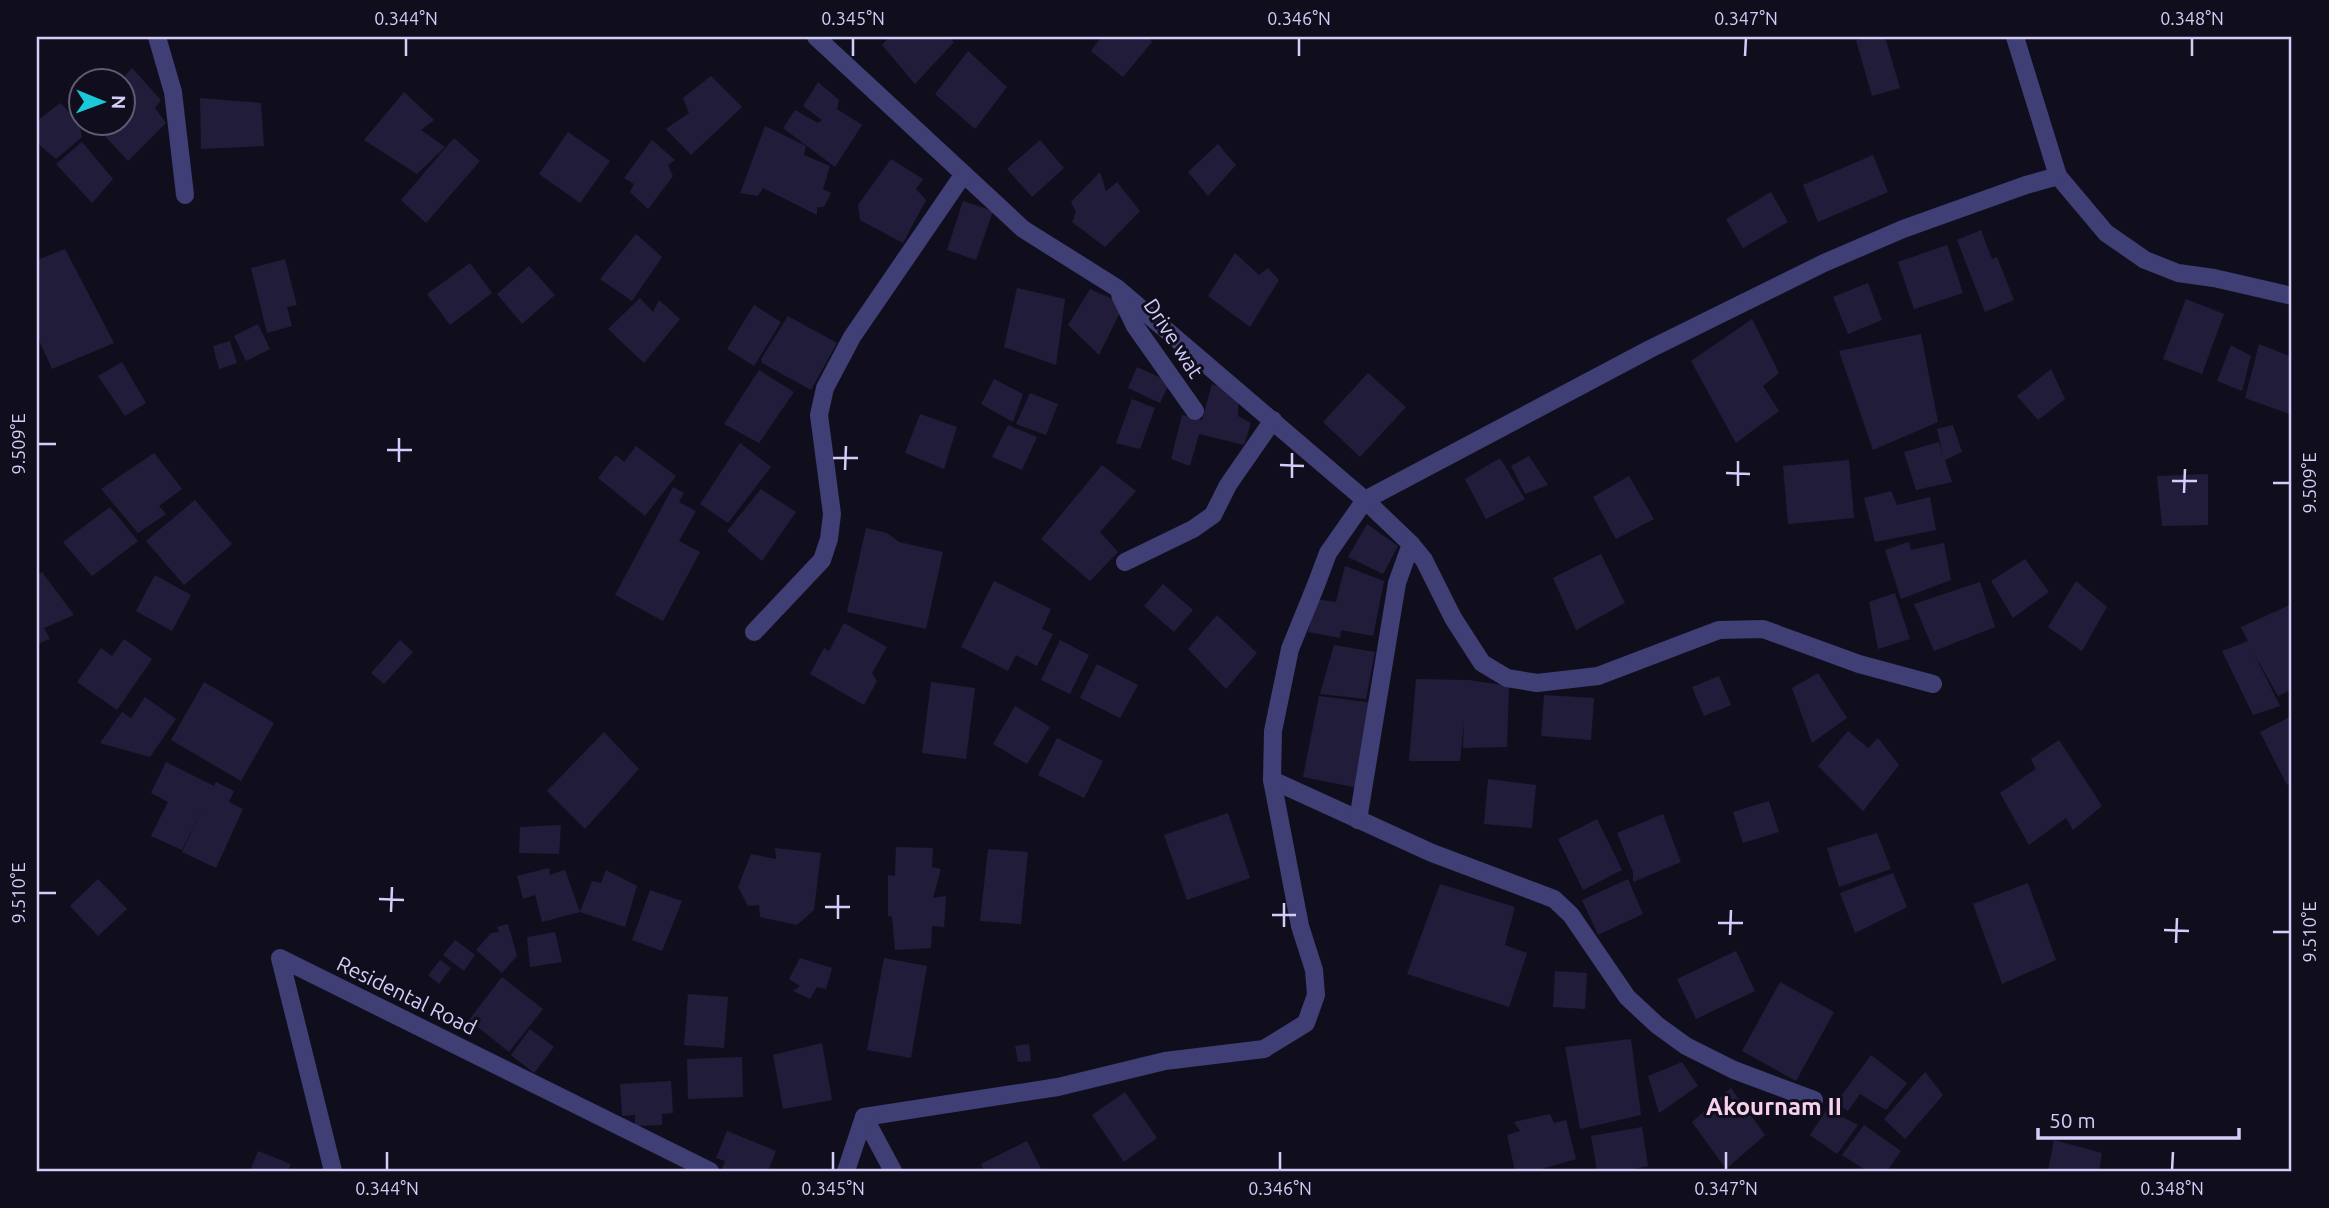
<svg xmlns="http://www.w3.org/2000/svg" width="2329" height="1208" font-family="Ubuntu,sans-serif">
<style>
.building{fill:#221c3b}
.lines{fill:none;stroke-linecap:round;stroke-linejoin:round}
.minor{stroke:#3f3e75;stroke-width:18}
.ticks{fill:none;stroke:#d3cef9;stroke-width:2.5}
.labels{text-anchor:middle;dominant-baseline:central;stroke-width:6;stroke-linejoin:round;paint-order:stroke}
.street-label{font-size:21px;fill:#d3cef9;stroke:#100e1c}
.quarter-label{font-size:24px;font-weight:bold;fill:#f9d0eb;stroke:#100e1c}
.neatline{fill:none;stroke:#d3cef9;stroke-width:2.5}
.ticks-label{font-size:18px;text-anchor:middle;fill:#d3cef9}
</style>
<rect width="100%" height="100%" fill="#100e1c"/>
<g class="building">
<polygon points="889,37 948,37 954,42 915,84 882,45"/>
<polygon points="1101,37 1148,37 1152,42 1123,77 1091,51"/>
<polygon points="1869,37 1885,37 1900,88 1872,96 1856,40"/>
<polygon points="968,51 1007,87 975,129 935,94"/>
<polygon points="132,68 161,100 155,108 166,123 128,161 92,122 122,122 122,80 121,80"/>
<polygon points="711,76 742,107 691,155 666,129 689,113 683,98"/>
<polygon points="818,82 839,100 837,109 862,125 835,167 783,128 795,110 818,123 822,120 803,106"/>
<polygon points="404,92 434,120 421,130 445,147 417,174 364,140"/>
<polygon points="200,98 261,103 264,146 201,149"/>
<polygon points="60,103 79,121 82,137 56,159 37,143 37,121"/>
<polygon points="765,126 806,146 804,155 830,166 823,189 831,193 824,207 817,207 817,215 763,188 758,196 740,193"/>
<polygon points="568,132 610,161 580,203 539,174"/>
<polygon points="454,138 480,161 426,223 401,200"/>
<polygon points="652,140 675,160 668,165 673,176 648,209 630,192 634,184 624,178"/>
<polygon points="1040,140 1064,168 1032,197 1007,169"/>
<polygon points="82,142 113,179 92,203 56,164"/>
<polygon points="1218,144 1236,165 1208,196 1188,172"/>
<polygon points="1873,155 1888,192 1818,222 1803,185"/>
<polygon points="891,159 923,179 916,189 926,200 903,243 860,220 858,205"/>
<polygon points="1100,172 1106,191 1117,182 1140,211 1105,247 1072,222 1076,212 1071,202"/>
<polygon points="1771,192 1788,222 1743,248 1726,219"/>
<polygon points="963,201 993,211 976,260 947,250"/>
<polygon points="1981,230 1992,259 1997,257 2014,300 1985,312 1957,240"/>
<polygon points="636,234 662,257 632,301 600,279"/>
<polygon points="1947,245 1963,293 1914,309 1898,262"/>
<polygon points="65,249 114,343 52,369 37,336 37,260"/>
<polygon points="1235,253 1259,275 1268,268 1279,280 1250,327 1208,296"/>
<polygon points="285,259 297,305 287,307 292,326 267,333 251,268"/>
<polygon points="470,263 492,293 450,325 427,294"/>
<polygon points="529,266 555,295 522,324 497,294"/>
<polygon points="1868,283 1882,320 1848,334 1833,297"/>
<polygon points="1017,288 1065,299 1056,365 1004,347"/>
<polygon points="1090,289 1124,304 1099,355 1068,325"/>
<polygon points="640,298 653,312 659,300 680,319 644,363 608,329"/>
<polygon points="2186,299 2224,314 2202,374 2163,359"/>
<polygon points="754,305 781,322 754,366 727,349"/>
<polygon points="788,316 837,343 811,390 762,363 761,359"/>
<polygon points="1752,319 1779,373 1763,386 1779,411 1736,443 1691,361"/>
<polygon points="258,324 270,349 246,361 234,336"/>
<polygon points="1921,334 1938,422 1873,450 1839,351"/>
<polygon points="230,341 237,363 219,369 213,346"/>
<polygon points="2259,344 2292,357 2292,415 2245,398"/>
<polygon points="2231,345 2251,356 2242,391 2217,381"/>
<polygon points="122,362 146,403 125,416 98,376"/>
<polygon points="1137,367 1170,382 1160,403 1128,388"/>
<polygon points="2051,369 2065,399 2038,420 2017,396"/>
<polygon points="759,370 794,392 759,443 724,424"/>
<polygon points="1368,373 1406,407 1360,457 1323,422"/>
<polygon points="994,379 1023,394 1013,422 981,404"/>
<polygon points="1212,384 1238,394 1238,416 1251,423 1244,445 1199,434 1190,466 1171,459 1182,415 1202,420"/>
<polygon points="1030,393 1058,404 1046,435 1016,424"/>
<polygon points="1132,399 1155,408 1140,449 1116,443"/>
<polygon points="920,414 957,427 944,469 905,453"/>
<polygon points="1008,425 1037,437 1022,470 992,457"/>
<polygon points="1953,425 1962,452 1945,460 1952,482 1916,490 1904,452 1939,442 1943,455 1937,429"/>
<polygon points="740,443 771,467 728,523 700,504"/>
<polygon points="636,446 676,476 645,516 598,478 616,455 624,462"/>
<polygon points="154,453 182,489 159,506 166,514 138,533 101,489"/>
<polygon points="1529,456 1548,485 1525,494 1511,466"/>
<polygon points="1500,458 1525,499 1486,519 1465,479"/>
<polygon points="1849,460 1854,518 1788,524 1783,466"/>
<polygon points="1102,465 1136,491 1100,532 1118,552 1090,581 1041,539"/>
<polygon points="2208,474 2208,525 2162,526 2157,476"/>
<polygon points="1629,476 1654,519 1616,539 1593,497"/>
<polygon points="673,487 684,493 679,502 696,511 679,541 700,552 663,621 615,595"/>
<polygon points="761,489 796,512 762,561 727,531"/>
<polygon points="1891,491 1897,505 1930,497 1936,530 1875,542 1864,498"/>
<polygon points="195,500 232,544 184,585 146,541"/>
<polygon points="110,507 138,541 92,576 63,542"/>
<polygon points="1367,524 1398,546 1383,574 1348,557"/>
<polygon points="866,528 887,533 899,542 943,552 926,629 847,612"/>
<polygon points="1909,542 1911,550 1944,543 1951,580 1901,599 1885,550"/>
<polygon points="1601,554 1625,603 1576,630 1553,578"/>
<polygon points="2025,559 2049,592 2013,618 1991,581"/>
<polygon points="1345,566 1384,581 1373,636 1341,630 1340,638 1308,632 1316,599 1336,602"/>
<polygon points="42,572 74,615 44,628 50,639 37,644 37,575"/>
<polygon points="155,575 191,595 172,631 136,611"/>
<polygon points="994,581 1051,609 1042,629 1053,634 1037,666 1016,655 1008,671 961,647"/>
<polygon points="2076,581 2107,607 2082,651 2048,627"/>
<polygon points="1980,582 1995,627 1934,651 1914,604"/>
<polygon points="1163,584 1193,610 1174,632 1144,606"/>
<polygon points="1895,593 1910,639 1878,649 1869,602"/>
<polygon points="2292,604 2292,689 2278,696 2253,652 2280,706 2253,715 2222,651 2248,641 2241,627"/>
<polygon points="1217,615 1257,653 1226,689 1188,649"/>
<polygon points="844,623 887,647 872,673 877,681 864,705 810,674 824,648 829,651"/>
<polygon points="124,639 152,659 117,710 77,682 101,648 112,656"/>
<polygon points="400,640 413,652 384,684 371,673"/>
<polygon points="1060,640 1089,655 1070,694 1041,680"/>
<polygon points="1334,645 1375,652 1366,699 1320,694"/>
<polygon points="1097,664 1138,685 1120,718 1080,698"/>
<polygon points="1818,673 1847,718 1812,743 1792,688"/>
<polygon points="1719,676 1731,705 1704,716 1692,687"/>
<polygon points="1416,679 1469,680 1509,686 1507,747 1463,748 1464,722 1460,761 1409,761"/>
<polygon points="204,682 274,723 241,781 171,740"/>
<polygon points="931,682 975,688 966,759 922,753"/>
<polygon points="1544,695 1594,698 1591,740 1541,736"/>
<polygon points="1319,696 1374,703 1358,788 1303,777"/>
<polygon points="145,697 176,719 150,757 100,743 122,712 131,718"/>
<polygon points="1015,706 1050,727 1027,764 993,744"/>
<polygon points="2292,716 2292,782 2287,785 2260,732"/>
<polygon points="1848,731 1868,748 1878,738 1899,765 1863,811 1818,766"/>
<polygon points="604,732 639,769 585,829 547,791"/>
<polygon points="1057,738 1103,761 1084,798 1038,775"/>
<polygon points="2059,740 2102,806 2073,830 2066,818 2029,845 2000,793 2036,769 2031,759"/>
<polygon points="166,762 214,786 216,782 234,791 229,802 243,809 216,868 182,852 202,810 182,850 151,836 168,802 151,793"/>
<polygon points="1488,779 1536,785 1532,828 1484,824"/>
<polygon points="1769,801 1779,832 1743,843 1733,812"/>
<polygon points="1228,813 1250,878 1187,900 1164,835"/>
<polygon points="1663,814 1681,862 1633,882 1633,872 1617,833"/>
<polygon points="1597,819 1622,870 1583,890 1558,839"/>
<polygon points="561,825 559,854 519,853 520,827"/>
<polygon points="1877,833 1891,869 1839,887 1827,848"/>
<polygon points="896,847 933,848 932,867 941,869 933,898 946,896 944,927 932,926 931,948 895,950 892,917 888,916 888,875 895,876"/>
<polygon points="775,848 821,853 814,910 797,925 760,917 759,905 748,906 738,887 751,854 776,859"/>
<polygon points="988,849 1028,852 1021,924 980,921"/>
<polygon points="549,868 550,875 565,870 580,912 542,922 535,895 523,899 517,876"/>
<polygon points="606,870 637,886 625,927 580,912 592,881 601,883"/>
<polygon points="1893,873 1907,907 1855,933 1840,893"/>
<polygon points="98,879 127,909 98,936 70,906"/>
<polygon points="1628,879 1643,914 1598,935 1582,900"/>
<polygon points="2028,883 2056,960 2002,984 1973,904"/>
<polygon points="1440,884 1515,907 1505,945 1527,953 1509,1007 1407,974"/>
<polygon points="650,890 682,901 662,951 632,940"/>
<polygon points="508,924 517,956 502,973 476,950 491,933 499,932 497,927"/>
<polygon points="555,932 562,962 530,967 527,937"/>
<polygon points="455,940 475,955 464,971 443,955"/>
<polygon points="1736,951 1755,991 1696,1019 1677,979"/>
<polygon points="800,958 832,968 826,989 817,987 810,999 793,991 800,986 789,979"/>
<polygon points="884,958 927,966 911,1058 867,1050"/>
<polygon points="440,960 451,968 439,984 428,975"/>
<polygon points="1555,971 1587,973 1585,1009 1553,1007"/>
<polygon points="502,977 543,1009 509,1052 469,1020"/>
<polygon points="1780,982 1834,1012 1796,1081 1742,1051"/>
<polygon points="688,994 728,997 724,1048 684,1045"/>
<polygon points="530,1029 554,1047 534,1073 511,1055"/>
<polygon points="1631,1039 1641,1115 1580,1129 1565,1047"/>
<polygon points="822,1043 832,1100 783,1109 773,1055"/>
<polygon points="1029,1044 1031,1061 1018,1062 1015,1046"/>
<polygon points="1871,1055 1907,1083 1886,1110 1860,1094 1848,1111 1836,1103"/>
<polygon points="742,1057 743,1097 688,1099 687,1059"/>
<polygon points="1682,1062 1698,1086 1659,1113 1648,1076"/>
<polygon points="1925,1072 1943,1095 1905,1139 1884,1119"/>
<polygon points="671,1081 673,1113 662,1114 662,1125 635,1126 635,1115 622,1116 620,1084"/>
<polygon points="1731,1088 1765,1135 1726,1169 1692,1122"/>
<polygon points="1125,1092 1157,1138 1124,1162 1092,1115"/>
<polygon points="1827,1109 1858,1125 1837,1154 1810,1135"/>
<polygon points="1550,1114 1554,1123 1566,1120 1576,1159 1534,1171 1515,1171 1507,1135 1520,1131 1514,1122"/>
<polygon points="1864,1125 1901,1151 1887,1171 1867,1171 1842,1155"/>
<polygon points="1642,1127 1648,1166 1623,1171 1597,1171 1591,1136"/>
<polygon points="727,1131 776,1151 768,1171 721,1171 725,1161 716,1158"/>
<polygon points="2054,1140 2102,1153 2099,1171 2048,1171"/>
<polygon points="1027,1141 1041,1169 1037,1171 984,1171 981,1164"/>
<polygon points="258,1151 291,1164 288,1171 250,1171"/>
</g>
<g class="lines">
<g class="minor">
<polyline points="157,37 173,92 185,195"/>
<polyline points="816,37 1023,229 1117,288 1365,500 1411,544 1424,560 1453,618 1482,663 1507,678 1537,683 1598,676 1719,630 1763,629 1859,664 1933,684"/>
<polyline points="2058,176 2106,233 2145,260 2178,273 2214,278 2292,296"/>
<polyline points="1120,295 1135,326 1195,411"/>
<polyline points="1125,562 1193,529 1213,515 1228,485 1273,420"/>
<polyline points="754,632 822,560 829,539 832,514 819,415 825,388 852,337 963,175"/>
<polyline points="1272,780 1432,853 1554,899 1571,915 1627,997 1657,1025 1686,1046 1734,1070 1814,1100"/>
<polyline points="1358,820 1397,583 1411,544"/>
<polyline points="864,1117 1058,1087 1165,1061 1264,1049 1306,1023 1316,995 1314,970 1300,926 1272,780 1273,731 1290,649 1316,585 1328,553 1365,500 1650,349 1824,263 1903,229 2026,185 2058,176 2015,37"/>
<polyline points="864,1117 893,1171"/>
<polyline points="333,1171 280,958 710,1171"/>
<polyline points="846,1171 864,1117"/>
</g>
</g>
<path class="ticks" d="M406 56V38M853 56V38M1299 56V38M1745 56 1746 38M2192 56V38M38 444H56M387 450H412M833 458H858M399 462V438M1280 465 1304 466M845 470 846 446M1726 473 1750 474M1292 478V453M2172 481H2197M2273 483H2290M1738 486V461M2184 493 2185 469M38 893H56M379 899 404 900M825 907H850M391 912 392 887M1272 915H1296M838 919V895M1718 923H1743M1284 927V903M2164 930 2189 931M2273 932H2290M1730 935 1731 910M2176 943 2177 918M387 1170V1152M833 1170V1152M1280 1170V1152M1726 1170V1152M2172 1170 2173 1152"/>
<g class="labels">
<g class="street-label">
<text transform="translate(1174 338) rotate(57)">Drive wat</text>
<text transform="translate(407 995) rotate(26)">Residental Road</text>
</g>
<g class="quarter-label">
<text x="1774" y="1106">Akournam II</text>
</g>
</g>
<rect width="2329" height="1208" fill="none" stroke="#100e1c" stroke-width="77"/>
<g transform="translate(102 102) rotate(91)"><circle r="33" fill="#100e1c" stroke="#5e5b74" stroke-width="2"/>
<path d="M0-5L12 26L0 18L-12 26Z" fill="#1ac9d9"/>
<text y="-10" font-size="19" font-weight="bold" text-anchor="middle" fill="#d3cef9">N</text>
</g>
<path d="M2038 1128v10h201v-10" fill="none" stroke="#d3cef9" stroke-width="3.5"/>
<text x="2049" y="1128" font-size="21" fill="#d3cef9" stroke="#100e1c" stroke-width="5" paint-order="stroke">50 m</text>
<rect x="38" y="38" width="2252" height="1132" class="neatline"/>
<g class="ticks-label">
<text x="406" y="25">0.344°N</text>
<text x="853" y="25">0.345°N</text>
<text x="1299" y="25">0.346°N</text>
<text x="1746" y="25">0.347°N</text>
<text x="2192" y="25">0.348°N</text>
<text transform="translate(19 444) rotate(-90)" y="6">9.509°E</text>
<text transform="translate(2310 483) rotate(-90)" y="6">9.509°E</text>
<text transform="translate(19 893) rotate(-90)" y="6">9.510°E</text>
<text transform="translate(2310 932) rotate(-90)" y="6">9.510°E</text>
<text x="387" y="1195">0.344°N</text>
<text x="833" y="1195">0.345°N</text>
<text x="1280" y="1195">0.346°N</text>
<text x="1726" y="1195">0.347°N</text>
<text x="2172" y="1195">0.348°N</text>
</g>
</svg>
